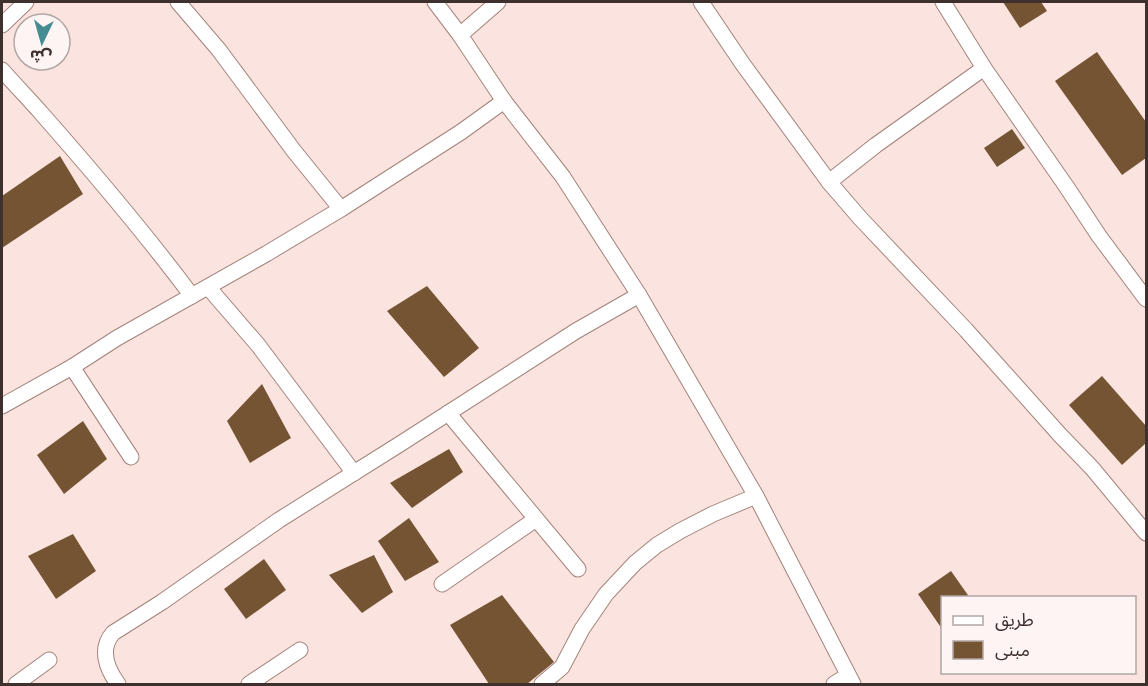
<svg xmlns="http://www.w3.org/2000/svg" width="1148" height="686" font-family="'Fira Sans','Noto Sans Arabic',sans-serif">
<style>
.building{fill:#745432}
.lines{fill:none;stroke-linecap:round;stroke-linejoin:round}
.minor-casing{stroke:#a3827a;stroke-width:17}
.minor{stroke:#fff;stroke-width:15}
</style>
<rect width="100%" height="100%" fill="#fbe4df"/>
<g class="building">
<polygon points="1003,2 1041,2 1047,11 1020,28"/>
<polygon points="1097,52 1146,122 1146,158 1122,175 1055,81"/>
<polygon points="1012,129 1025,148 997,167 984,148"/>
<polygon points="60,156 83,194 2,248 2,196"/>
<polygon points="427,286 479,348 444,377 387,311"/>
<polygon points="1102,376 1146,426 1146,443 1122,465 1069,405"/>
<polygon points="262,384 291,438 250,463 227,421"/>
<polygon points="83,421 107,459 64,494 37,455"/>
<polygon points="449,449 463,472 412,508 390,483"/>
<polygon points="409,518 439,562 405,581 378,541"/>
<polygon points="73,534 96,571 56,599 28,556"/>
<polygon points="374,555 393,592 362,613 329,575"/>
<polygon points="264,559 286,590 246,619 224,589"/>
<polygon points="951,571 970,598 942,598 942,629 918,594"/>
<polygon points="502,595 554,662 527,684 489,684 450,625"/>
</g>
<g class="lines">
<g class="minor-casing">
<g id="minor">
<polyline points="178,2 219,50 294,151 341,209"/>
<polyline points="435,2 460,35 504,101 563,177 639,295 756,496 853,684"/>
<polyline points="701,2 742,63 829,182 860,218 966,330 1060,435 1092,468 1146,533"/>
<polyline points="943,2 984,68 1066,186 1099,236 1146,299"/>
<polyline points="2,25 26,2"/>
<polyline points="460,35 498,2"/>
<path d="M2 70C15 85 29 99 42 114 94 173 145 233 192 296"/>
<polyline points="829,182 876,145 984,68"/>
<polyline points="208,287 258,345 354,473"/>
<polyline points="72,367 131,457"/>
<polyline points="2,406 72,367 117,338 266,254 341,209 461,132 504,101"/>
<polyline points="448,413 578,569"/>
<polyline points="442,584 536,519"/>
<polyline points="16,684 49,660"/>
<path d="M118 684C107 669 99 649 113 633L162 602 279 520 400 444 576 331 639 295"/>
<polyline points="249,684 300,650"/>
<polyline points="542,684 562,667 582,629 606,594 635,563 657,545 680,531 713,514 756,496"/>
<polyline points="834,684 847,676"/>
</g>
</g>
<use href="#minor" class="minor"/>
</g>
<rect width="1148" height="686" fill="none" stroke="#3e302d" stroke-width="6"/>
<rect x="941" y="596" width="195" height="78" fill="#fdf5f3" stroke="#b1a6a4" stroke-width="1.5"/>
<rect x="953" y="616" width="30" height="9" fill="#ffffff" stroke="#b1a6a4" stroke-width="1.5"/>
<text x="995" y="626" font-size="18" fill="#3e302d">طريق</text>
<rect x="953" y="641" width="30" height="18" fill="#745432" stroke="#b1a6a4" stroke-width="1.5"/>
<text x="995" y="656" font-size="18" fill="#3e302d">مبنى</text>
<g transform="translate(42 42) rotate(185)"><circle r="28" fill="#fdf5f3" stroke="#b1a6a4" stroke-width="1.5"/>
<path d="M0-4.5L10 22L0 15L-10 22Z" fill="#448c91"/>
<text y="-9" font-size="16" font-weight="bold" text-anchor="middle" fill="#3e302d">ش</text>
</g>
</svg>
